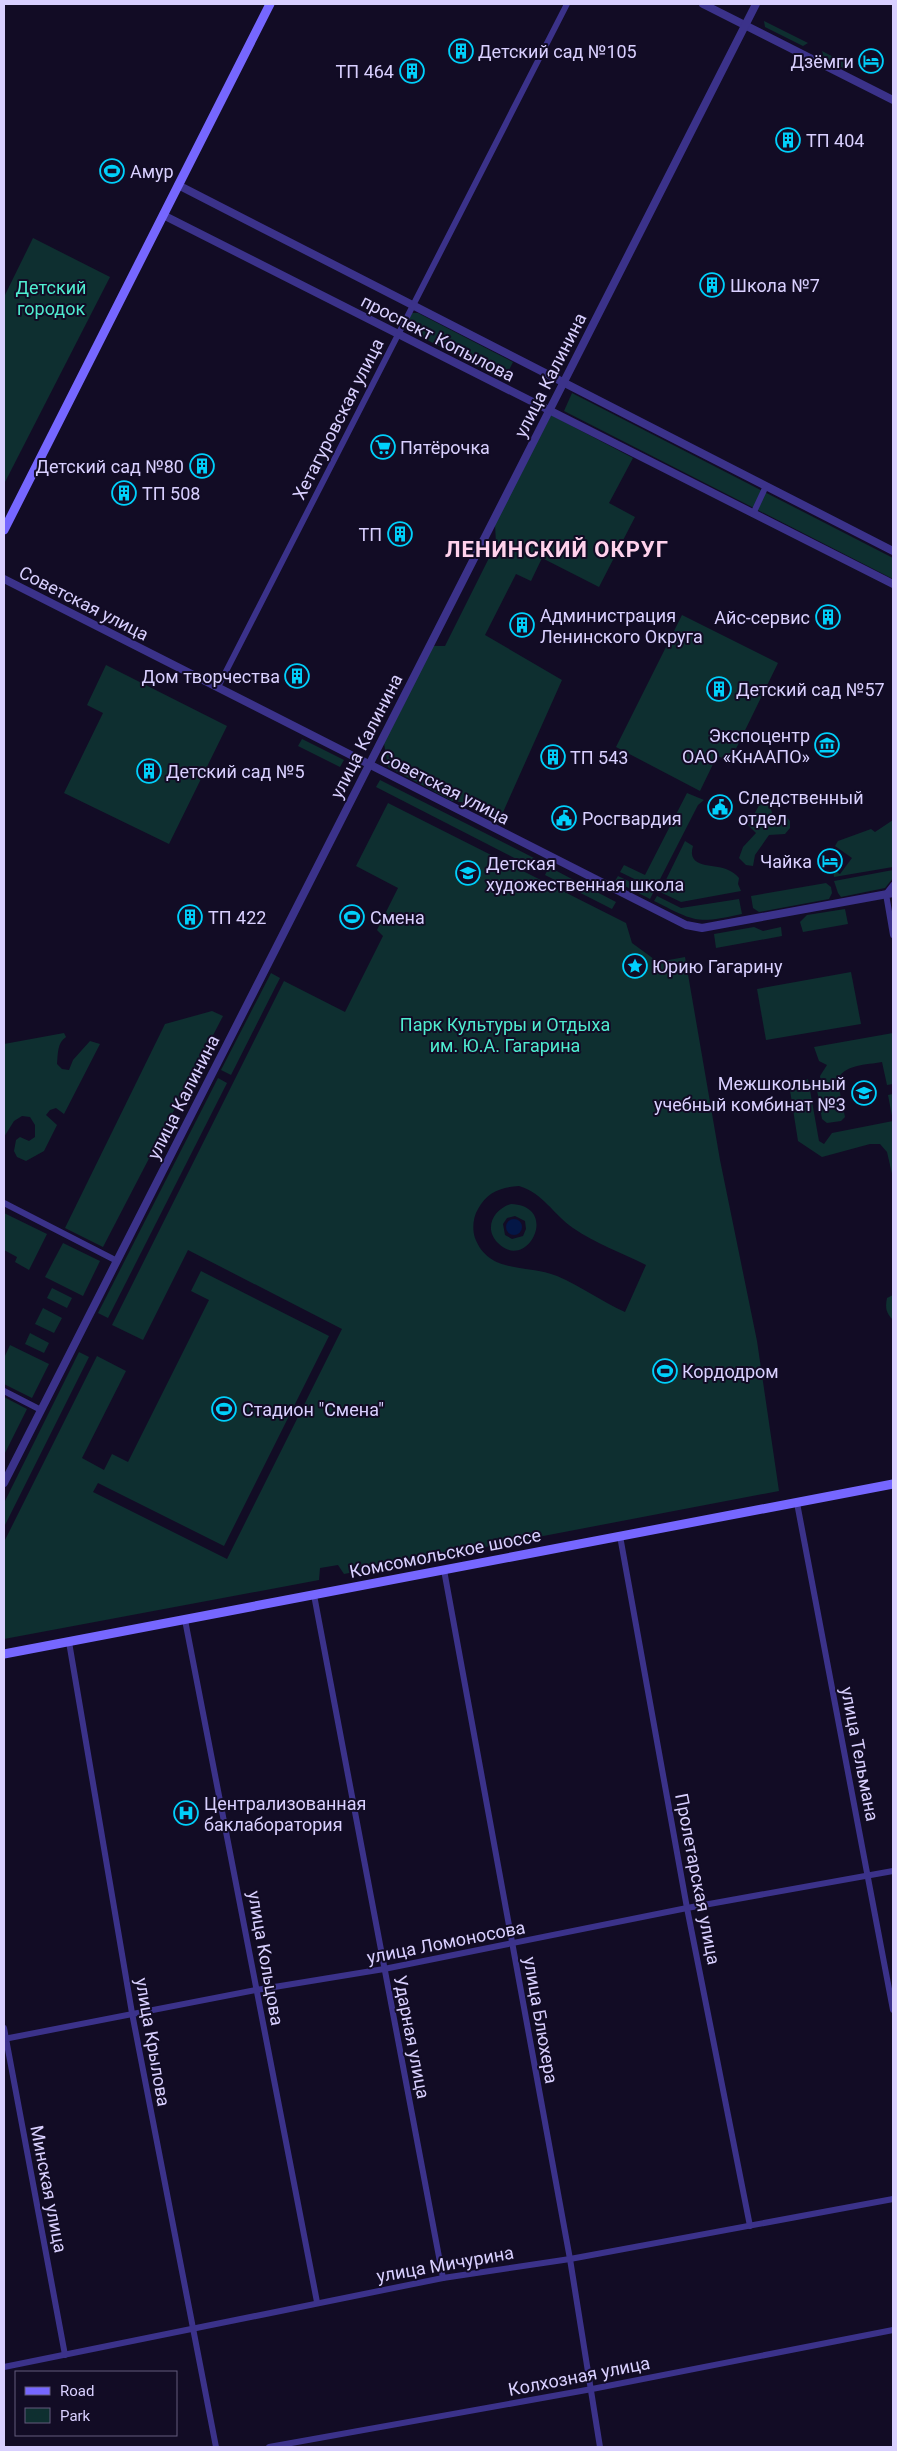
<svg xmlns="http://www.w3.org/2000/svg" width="897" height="2451" font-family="Roboto,sans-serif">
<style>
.green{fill:#0e2f30;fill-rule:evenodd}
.water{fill:#041746}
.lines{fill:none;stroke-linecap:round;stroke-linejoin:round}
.minor{stroke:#3b328a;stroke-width:6}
.tertiary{stroke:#3b328a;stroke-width:8}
.secondary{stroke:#7667ff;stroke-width:9}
.labels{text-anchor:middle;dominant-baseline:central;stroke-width:4;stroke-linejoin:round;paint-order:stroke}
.poi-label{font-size:18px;fill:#d9d0ff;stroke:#120c25;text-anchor:start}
.park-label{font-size:18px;fill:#4fecd0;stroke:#120c25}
.street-label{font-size:18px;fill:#d9d0ff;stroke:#120c25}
.district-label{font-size:22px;font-weight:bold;letter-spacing:1px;fill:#ffd2ec;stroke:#120c25}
</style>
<rect width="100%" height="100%" fill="#120c25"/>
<g class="green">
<polygon points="764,21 808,43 803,46 765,27"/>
<polygon points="822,51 849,65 843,68 824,58"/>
<polygon points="33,238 110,277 4,484 4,297"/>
<polygon points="411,313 418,313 513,362 504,380 408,330 404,324"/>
<polygon points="572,393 893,558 893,579 564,411"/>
<polygon points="551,415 633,458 609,503 635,517 599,587 542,558 531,581 516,574 485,635 562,680 500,819 469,803 452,801 388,767 384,743 433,646 445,646 496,544 495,524"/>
<polygon points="682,615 778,663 730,761 717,756 700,791 616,747"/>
<polygon points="106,665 227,726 169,844 64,793 103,713 87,705"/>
<polygon points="302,739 344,760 340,767 298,746"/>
<polygon points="380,780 534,858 530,866 376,787"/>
<polygon points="687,793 704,800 698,805 655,889 620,872 624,865 645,875"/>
<polygon points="761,802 770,806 773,816 786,816 790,821 790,828 785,834 769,835 755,855 753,866 746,865 739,858 743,847 756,833 748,825"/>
<path d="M388 803 626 923 632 943 658 962 685 957 720 1160 757 1341 779 1491 344 1574 338 1565 320 1568 319 1580 4 1639V1542L97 1356 126 1371 82 1458 104 1470 112 1454 128 1462 209 1300 191 1291 201 1271 329 1336 224 1546 98 1483 93 1492 227 1559 342 1329 188 1250 143 1340 112 1325 284 981 345 1012 383 936 377 930 398 888 356 866ZM519 1186C543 1193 553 1214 573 1228 595 1243 622 1253 646 1265L625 1312C602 1302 581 1286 557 1276 528 1264 489 1275 475 1238 472 1229 473 1217 478 1209 487 1192 501 1187 519 1186Z"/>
<polygon points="893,820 893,867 834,877 833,870 840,874 852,858 835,846 838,841 871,829 875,832"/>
<path d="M685 841 693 846C686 869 714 864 726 869 731 871 736 874 739 878L738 884 741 891 681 902 660 892Z"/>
<polygon points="549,867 616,902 612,909 545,875"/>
<polygon points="893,870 893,878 885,888 841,897 838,893 834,881"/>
<polygon points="618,876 653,893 650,899 615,881"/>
<polygon points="826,883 831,887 832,893 829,899 759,912 753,908 751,896"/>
<path d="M657 896 681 908 739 899 742 914C696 924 696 922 654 901Z"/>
<polygon points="845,909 848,924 803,932 800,922 807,915"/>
<polygon points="754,927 763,931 781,927 782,936 716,948 714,934"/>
<polygon points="851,972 861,1024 766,1040 757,989"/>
<polygon points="271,973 280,978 231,1075 221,1070"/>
<polygon points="212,1011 223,1016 103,1247 65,1228 165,1024"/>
<path d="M64 1033 66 1037C57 1043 58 1054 57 1064L62 1069 69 1070 73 1060 90 1041 100 1044 64 1114 56 1108 50 1110 46 1115 57 1125 44 1151 26 1161 17 1157 14 1151 16 1140 20 1137 29 1141 35 1137V1125L30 1117 22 1116 14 1121 4 1137V1044Z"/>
<path d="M893 1033V1084L887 1085 882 1062C867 1065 843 1064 837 1081L829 1084 821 1082 820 1076 827 1065 819 1061 814 1047Z"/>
<polygon points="218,1078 227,1083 108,1318 98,1313"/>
<polygon points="808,1079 819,1141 824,1144 832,1133 893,1121 888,1095 893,1094 893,1178 887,1152 880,1144 870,1144 822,1157 798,1141 789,1084"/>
<polygon points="835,1085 839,1088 845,1117 841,1121 827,1123 822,1119 817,1090"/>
<path d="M511 1204C561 1206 527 1273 498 1243 483 1228 494 1209 511 1204ZM515 1216 525 1221 526 1229 523 1236 512 1239 505 1235 503 1224 507 1218Z"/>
<polygon points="4,1213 47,1234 29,1270 15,1262 17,1257 4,1250"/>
<polygon points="63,1243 100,1261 83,1296 45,1277"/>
<polygon points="52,1288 72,1298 67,1308 47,1298"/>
<path d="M893 1295V1320C886 1313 885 1308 887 1298Z"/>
<polygon points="43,1308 62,1318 54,1333 35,1324"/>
<polygon points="30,1333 49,1343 44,1353 25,1344"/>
<polygon points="10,1345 49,1364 32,1398 4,1384 4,1358"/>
<polygon points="79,1352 89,1357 4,1527 4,1503"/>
<polygon points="4,1397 27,1409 4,1455"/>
</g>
<circle class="water" cx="514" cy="1227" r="8"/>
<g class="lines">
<g class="minor">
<polyline points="753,514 766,486"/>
<polyline points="218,687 567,4"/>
<polyline points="893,885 886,894 893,935"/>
<polyline points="4,1203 117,1261"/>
<polyline points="4,1391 41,1410"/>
<polyline points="797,1503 893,2010"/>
<polyline points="620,1536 687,1908 750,2226"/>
<polyline points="444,1570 570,2259 600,2447"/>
<polyline points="314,1595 443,2278"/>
<path d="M185 1620C230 1847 272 2075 317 2302"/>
<polyline points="69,1642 132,2013 216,2447"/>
<polyline points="4,2028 65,2355"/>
<polyline points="4,2039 256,1990 384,1969 687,1908 893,1871"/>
<polyline points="4,2367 443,2278 570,2259 893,2199"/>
<polyline points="269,2447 592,2389 893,2330"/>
</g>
<g class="tertiary">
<polyline points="703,4 893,100"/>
<polyline points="178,185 893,551"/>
<polyline points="163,215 893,584"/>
<polyline points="4,579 686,925 702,928 893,893"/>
<polyline points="4,1483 756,4"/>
</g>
<g class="secondary">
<polyline points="4,530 270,4"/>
<polyline points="4,1654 893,1484"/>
</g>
</g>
<defs>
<g id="building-ring" transform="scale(1.25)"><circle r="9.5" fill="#120c25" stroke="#00d0fb" stroke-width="1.5"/><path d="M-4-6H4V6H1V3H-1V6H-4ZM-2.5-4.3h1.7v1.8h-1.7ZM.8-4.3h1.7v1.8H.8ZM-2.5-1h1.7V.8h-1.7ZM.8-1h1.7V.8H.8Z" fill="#00d0fb"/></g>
<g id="hotel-ring" transform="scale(1.25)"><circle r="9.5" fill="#120c25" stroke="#00d0fb" stroke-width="1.5"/><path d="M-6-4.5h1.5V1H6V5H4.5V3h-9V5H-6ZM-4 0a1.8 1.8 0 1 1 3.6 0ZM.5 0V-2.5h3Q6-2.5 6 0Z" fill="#00d0fb"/></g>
<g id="stadium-ring" transform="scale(1.25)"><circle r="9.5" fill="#120c25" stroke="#00d0fb" stroke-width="1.5"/><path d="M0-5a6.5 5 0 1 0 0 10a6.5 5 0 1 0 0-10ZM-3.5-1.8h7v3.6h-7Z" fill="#00d0fb"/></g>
<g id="supermarket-ring" transform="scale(1.25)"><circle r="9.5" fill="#120c25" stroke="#00d0fb" stroke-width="1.5"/><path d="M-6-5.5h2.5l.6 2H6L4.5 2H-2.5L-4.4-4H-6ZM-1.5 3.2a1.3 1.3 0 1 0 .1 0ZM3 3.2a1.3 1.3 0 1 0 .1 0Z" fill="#00d0fb"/></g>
<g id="museum-ring" transform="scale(1.25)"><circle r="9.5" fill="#120c25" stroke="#00d0fb" stroke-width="1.5"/><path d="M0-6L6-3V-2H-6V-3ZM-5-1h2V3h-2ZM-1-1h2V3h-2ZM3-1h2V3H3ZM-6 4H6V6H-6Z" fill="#00d0fb"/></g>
<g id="civic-ring" transform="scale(1.25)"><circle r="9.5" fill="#120c25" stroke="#00d0fb" stroke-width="1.5"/><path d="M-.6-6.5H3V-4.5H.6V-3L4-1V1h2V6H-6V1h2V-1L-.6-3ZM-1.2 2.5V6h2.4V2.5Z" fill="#00d0fb"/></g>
<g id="school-ring" transform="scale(1.25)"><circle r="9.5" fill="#120c25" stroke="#00d0fb" stroke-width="1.5"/><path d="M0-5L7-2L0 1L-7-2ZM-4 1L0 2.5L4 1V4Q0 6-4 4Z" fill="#00d0fb"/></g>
<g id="sight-ring" transform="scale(1.25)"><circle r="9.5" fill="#120c25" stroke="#00d0fb" stroke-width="1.5"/><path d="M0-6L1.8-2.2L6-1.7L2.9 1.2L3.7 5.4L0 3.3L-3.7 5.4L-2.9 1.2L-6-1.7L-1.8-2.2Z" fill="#00d0fb"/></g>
<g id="university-ring" transform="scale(1.25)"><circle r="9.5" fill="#120c25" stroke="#00d0fb" stroke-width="1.5"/><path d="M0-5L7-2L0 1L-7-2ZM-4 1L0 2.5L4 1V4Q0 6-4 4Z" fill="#00d0fb"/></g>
<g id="hospital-ring" transform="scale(1.25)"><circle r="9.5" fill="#120c25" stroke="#00d0fb" stroke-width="1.5"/><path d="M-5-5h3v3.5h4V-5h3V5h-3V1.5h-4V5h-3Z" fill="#00d0fb"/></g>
</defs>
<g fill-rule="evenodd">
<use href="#building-ring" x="461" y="51"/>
<use href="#hotel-ring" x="871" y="61"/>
<use href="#building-ring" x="412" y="71"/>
<use href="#building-ring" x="788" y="140"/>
<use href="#stadium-ring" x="112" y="171"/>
<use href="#building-ring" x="712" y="285"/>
<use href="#supermarket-ring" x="383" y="447"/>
<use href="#building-ring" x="202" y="466"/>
<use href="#building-ring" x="124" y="493"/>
<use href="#building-ring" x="400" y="534"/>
<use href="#building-ring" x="828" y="617"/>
<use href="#building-ring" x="522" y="625"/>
<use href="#building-ring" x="297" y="676"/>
<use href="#building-ring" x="719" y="689"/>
<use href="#museum-ring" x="827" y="745"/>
<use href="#building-ring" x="553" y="757"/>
<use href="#building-ring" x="149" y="771"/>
<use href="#civic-ring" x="720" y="807"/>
<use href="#civic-ring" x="564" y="818"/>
<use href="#hotel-ring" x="830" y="861"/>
<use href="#school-ring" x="468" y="873"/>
<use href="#building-ring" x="190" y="917"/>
<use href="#stadium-ring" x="352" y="917"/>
<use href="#sight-ring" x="635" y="966"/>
<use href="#university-ring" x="864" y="1093"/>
<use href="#stadium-ring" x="665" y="1371"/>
<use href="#stadium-ring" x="224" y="1409"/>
<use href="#hospital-ring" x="186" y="1813"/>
</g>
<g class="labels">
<g class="poi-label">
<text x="478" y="51">Детский сад №105</text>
<text x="854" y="61" text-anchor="end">Дзёмги</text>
<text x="394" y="71" text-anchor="end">ТП 464</text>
<text x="806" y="140">ТП 404</text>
<text x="130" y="171">Амур</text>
<text x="730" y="285">Школа №7</text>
<text x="400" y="447">Пятёрочка</text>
<text x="184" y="466" text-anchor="end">Детский сад №80</text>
<text x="142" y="493">ТП 508</text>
<text x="382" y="534" text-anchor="end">ТП</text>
<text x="540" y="615">Администрация<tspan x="540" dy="21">Ленинского Округа</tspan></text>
<text x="810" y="617" text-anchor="end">Айс-сервис</text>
<text x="280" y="676" text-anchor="end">Дом творчества</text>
<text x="736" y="689">Детский сад №57</text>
<text x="810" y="735" text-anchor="end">Экспоцентр<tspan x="810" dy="21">ОАО «КнААПО»</tspan></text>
<text x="570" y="757">ТП 543</text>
<text x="166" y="771">Детский сад №5</text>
<text x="738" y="797">Следственный<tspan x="738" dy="21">отдел</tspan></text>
<text x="582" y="818">Росгвардия</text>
<text x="812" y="861" text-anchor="end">Чайка</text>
<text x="486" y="863">Детская<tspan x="486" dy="21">художественная школа</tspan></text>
<text x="208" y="917">ТП 422</text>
<text x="370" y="917">Смена</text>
<text x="652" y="966">Юрию Гагарину</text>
<text x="846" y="1083" text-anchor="end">Межшкольный<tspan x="846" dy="21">учебный комбинат №3</tspan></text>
<text x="682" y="1371">Кордодром</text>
<text x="242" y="1409">Стадион "Смена"</text>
<text x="204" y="1803">Централизованная<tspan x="204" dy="21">баклаборатория</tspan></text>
</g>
<g class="park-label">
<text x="51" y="287">Детский<tspan x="51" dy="21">городок</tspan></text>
<text x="505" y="1024">Парк Культуры и Отдыха<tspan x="505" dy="21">им. Ю.А. Гагарина</tspan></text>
</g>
<g class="street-label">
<text transform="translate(438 338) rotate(27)">проспект Копылова</text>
<text transform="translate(550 375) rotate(-63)">улица Калинина</text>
<text transform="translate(338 419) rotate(-63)">Хетагуровская улица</text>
<text transform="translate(84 603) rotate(27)">Советская улица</text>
<text transform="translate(366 736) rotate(-63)">улица Калинина</text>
<text transform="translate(445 787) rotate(27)">Советская улица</text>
<text transform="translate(183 1097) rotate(-63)">улица Калинина</text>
<text transform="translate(445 1553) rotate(-11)">Комсомольское шоссе</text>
<text transform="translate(860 1754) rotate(79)">улица Тельмана</text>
<text transform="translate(698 1879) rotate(79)">Пролетарская улица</text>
<text transform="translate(446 1942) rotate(-11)">улица Ломоносова</text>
<text transform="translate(266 1958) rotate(80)">улица Кольцова</text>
<text transform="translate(541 2020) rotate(80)">улица Блюхера</text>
<text transform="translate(412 2037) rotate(79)">Ударная улица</text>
<text transform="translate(153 2042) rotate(80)">улица Крылова</text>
<text transform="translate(49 2189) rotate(79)">Минская улица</text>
<text transform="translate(445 2264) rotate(-10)">улица Мичурина</text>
<text transform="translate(579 2376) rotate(-11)">Колхозная улица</text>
</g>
<g class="district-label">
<text x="557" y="549">ЛЕНИНСКИЙ ОКРУГ</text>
</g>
</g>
<rect width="897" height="2451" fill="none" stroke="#d9d0ff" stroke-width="10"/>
<rect x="15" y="2371" width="162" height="65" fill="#120c25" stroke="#625a7c"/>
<rect x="25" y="2387" width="25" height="8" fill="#7667ff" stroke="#625a7c"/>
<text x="60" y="2396" font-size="15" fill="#d9d0ff">Road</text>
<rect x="25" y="2408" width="25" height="15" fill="#0e2f30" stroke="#625a7c"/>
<text x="60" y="2421" font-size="15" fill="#d9d0ff">Park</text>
</svg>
